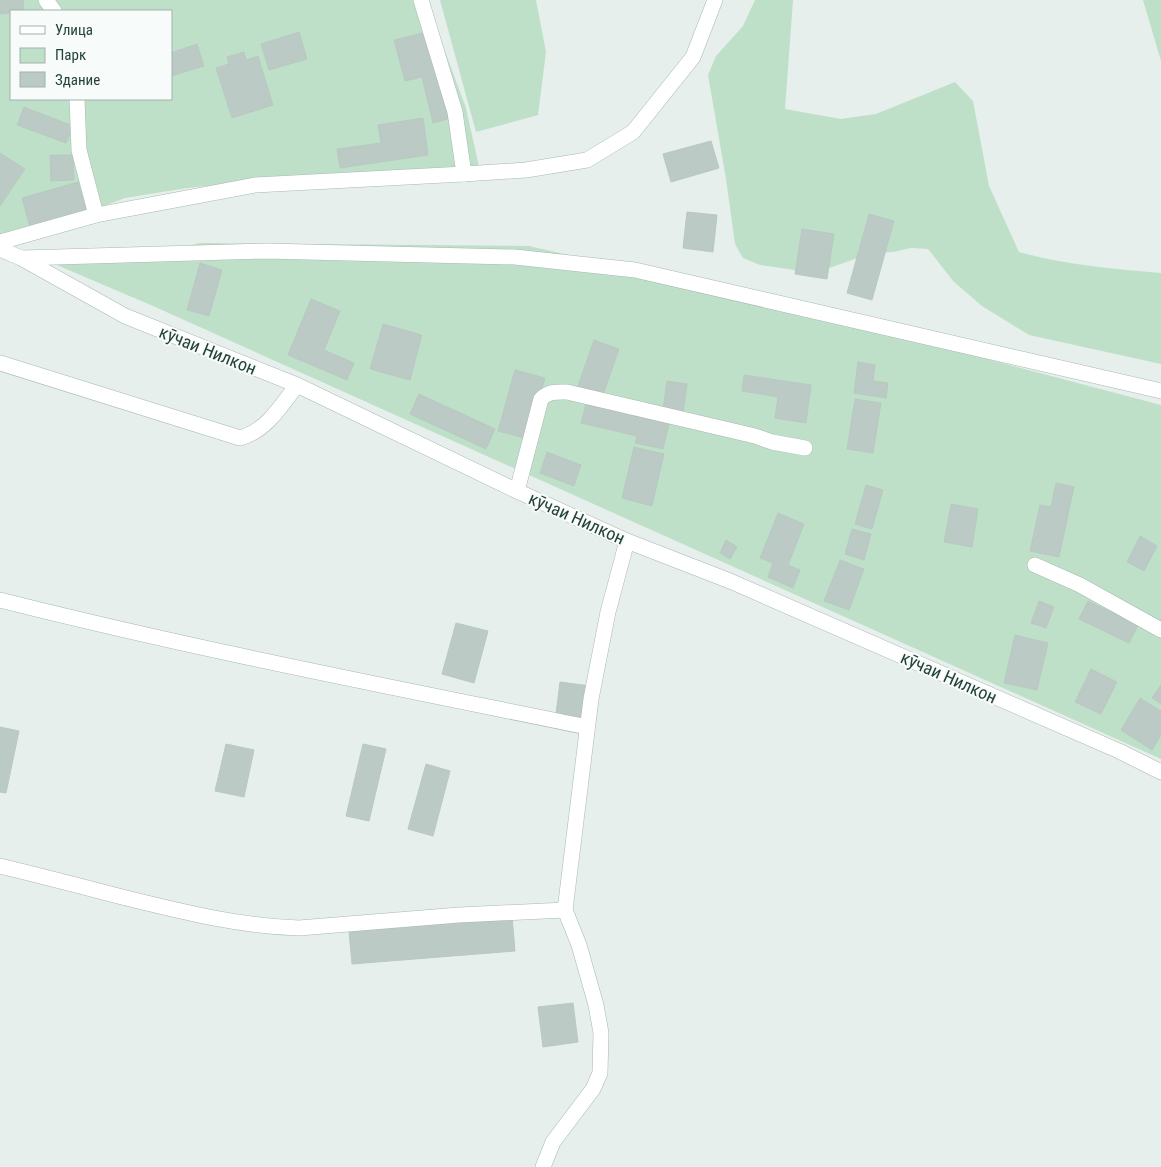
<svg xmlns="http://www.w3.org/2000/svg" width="1161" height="1167" font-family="'Roboto Condensed',sans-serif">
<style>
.green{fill:#bfe0c8;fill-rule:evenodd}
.building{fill:#bbcac4;stroke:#b8c9c2}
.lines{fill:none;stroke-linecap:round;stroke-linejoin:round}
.minor-casing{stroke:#a8b8b2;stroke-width:16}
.minor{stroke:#fff;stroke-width:15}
.labels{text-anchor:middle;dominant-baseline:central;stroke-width:4;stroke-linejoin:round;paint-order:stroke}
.street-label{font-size:18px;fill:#24423a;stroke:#f7fbf9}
</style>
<rect width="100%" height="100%" fill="#e6efeb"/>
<g class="green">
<path d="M0 0H426L466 108 479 167 337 173 187 188 125 198 85 213 0 236ZM11 11H171V99H11Z"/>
<polygon points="440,0 536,0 546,52 538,115 476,132"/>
<path d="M755 0H793L785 109 841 119 876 114 955 82 973 101 989 186 1019 252C1066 265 1113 269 1161 273V364L1029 335 982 306 954 282 928 249 911 248 893 252 872 253 815 273 760 265 743 258 735 244 726 179 708 75 716 56 743 26Z"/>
<polygon points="1143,0 1161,0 1161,61"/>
<polygon points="200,243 529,246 749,296 1161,405 1161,759 153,306 52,263 116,262"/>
</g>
<g class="building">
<polygon points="0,0 23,0 24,11 11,11 11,13 0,14"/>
<polygon points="299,32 307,59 269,70 261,44"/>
<polygon points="427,32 448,119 433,123 422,77 405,81 394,40"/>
<polygon points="197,44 204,66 171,76 171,53"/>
<polygon points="244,52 246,60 258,56 273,105 232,118 216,68 229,64 227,57"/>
<polygon points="24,107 73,126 66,143 17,125"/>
<polygon points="423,118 428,155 340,168 337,149 381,143 378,125"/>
<polygon points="711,141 719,168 671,182 663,154"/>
<polygon points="0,153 25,169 0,206"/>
<polygon points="50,155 73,155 74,180 51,181"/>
<polygon points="78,182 86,210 30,227 22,198"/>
<polygon points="687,212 717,215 713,252 683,248"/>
<polygon points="869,214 894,221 872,300 847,293"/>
<polygon points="802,229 834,234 827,279 795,274"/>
<polygon points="200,263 222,270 209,316 187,310"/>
<polygon points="311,299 340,311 324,350 354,363 347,380 288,355"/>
<polygon points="383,324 422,335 410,380 370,369"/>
<polygon points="594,340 619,349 603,395 578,386"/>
<polygon points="858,362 875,365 873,381 888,383 886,398 854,393"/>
<polygon points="515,370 545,378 528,439 498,431"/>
<polygon points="744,375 811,385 806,423 775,418 778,397 742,391"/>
<polygon points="667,381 687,384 683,413 663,410"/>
<polygon points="419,394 495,429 486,449 410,414"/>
<polygon points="855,399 881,403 873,453 847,449"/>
<polygon points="586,404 669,424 663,449 635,443 637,436 581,423"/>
<polygon points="634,447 664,454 652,506 622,498"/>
<polygon points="547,452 581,465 574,486 540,473"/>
<polygon points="1056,483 1074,487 1059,557 1030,551 1040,505 1051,507"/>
<polygon points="866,485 883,490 872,529 855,524"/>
<polygon points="951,504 978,509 972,547 944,542"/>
<polygon points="778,513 804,524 788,565 800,570 793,588 768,577 773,563 760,558"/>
<polygon points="852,529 871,534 864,560 845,554"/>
<polygon points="1140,536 1157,546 1144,571 1127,562"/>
<polygon points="726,540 737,547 730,559 720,553"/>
<polygon points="840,560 864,569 849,610 824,601"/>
<polygon points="1039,601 1054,607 1046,628 1031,623"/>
<polygon points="1088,601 1138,625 1129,643 1079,619"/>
<polygon points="456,623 488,631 474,683 442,674"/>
<polygon points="1015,635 1048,643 1037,690 1004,683"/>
<polygon points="1091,669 1117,682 1101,714 1075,702"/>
<polygon points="560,682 590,686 586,718 556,714"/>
<polygon points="1161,685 1161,704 1152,698"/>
<polygon points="1140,698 1161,711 1161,735 1152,750 1121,730"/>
<polygon points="0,727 19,731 6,793 0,792"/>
<polygon points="226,744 254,750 244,797 215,791"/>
<polygon points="363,744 386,749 369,821 346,816"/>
<polygon points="426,764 450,771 433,836 408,829"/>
<polygon points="512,917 515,951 352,964 349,931"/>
<polygon points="573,1003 578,1042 543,1047 538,1007"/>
</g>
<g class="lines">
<g class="minor-casing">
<g id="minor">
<polyline points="46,0 54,11"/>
<polyline points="421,0 455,112 464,174"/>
<polyline points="77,99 79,150 96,215"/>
<polyline points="0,242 96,215 255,185 464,174 526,170 587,160 633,132 693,57 715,0"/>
<polyline points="0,249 21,258 125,316 297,385 517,491 627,541 730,581 1119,751 1161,772"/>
<polyline points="22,258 266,251 515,257 635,270 1161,391"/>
<path d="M0 363 240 438C266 431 281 406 297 385"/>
<path d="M517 491 541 399C549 391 556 392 567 392L755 436 772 442 805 448"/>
<polyline points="1035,565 1080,585 1161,630"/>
<path d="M0 600C194 649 391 687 587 727"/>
<path d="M0 866C42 876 84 887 126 898 183 912 239 926 299 928L459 915 565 910"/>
<polyline points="543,1167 553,1142 593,1089 600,1073 601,1033 596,1005 579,945 565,910 591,699 608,612 627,541"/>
</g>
</g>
<use href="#minor" class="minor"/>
</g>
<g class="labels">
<g class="street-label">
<text transform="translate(208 350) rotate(22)">кӯчаи Нилкон</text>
<text transform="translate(577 518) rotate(24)">кӯчаи Нилкон</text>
<text transform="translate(949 677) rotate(24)">кӯчаи Нилкон</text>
</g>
</g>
<rect x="10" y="10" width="162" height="90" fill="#f7fbf9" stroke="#a3b1ad"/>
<rect x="20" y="26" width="25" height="8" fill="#ffffff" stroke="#a3b1ad"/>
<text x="55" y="35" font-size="15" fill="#24423a">Улица</text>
<rect x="20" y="48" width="25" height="15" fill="#bfe0c8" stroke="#a3b1ad"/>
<text x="55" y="60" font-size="15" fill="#24423a">Парк</text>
<rect x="20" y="72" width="25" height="15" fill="#bbcac4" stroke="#a3b1ad"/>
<text x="55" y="85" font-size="15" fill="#24423a">Здание</text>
</svg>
